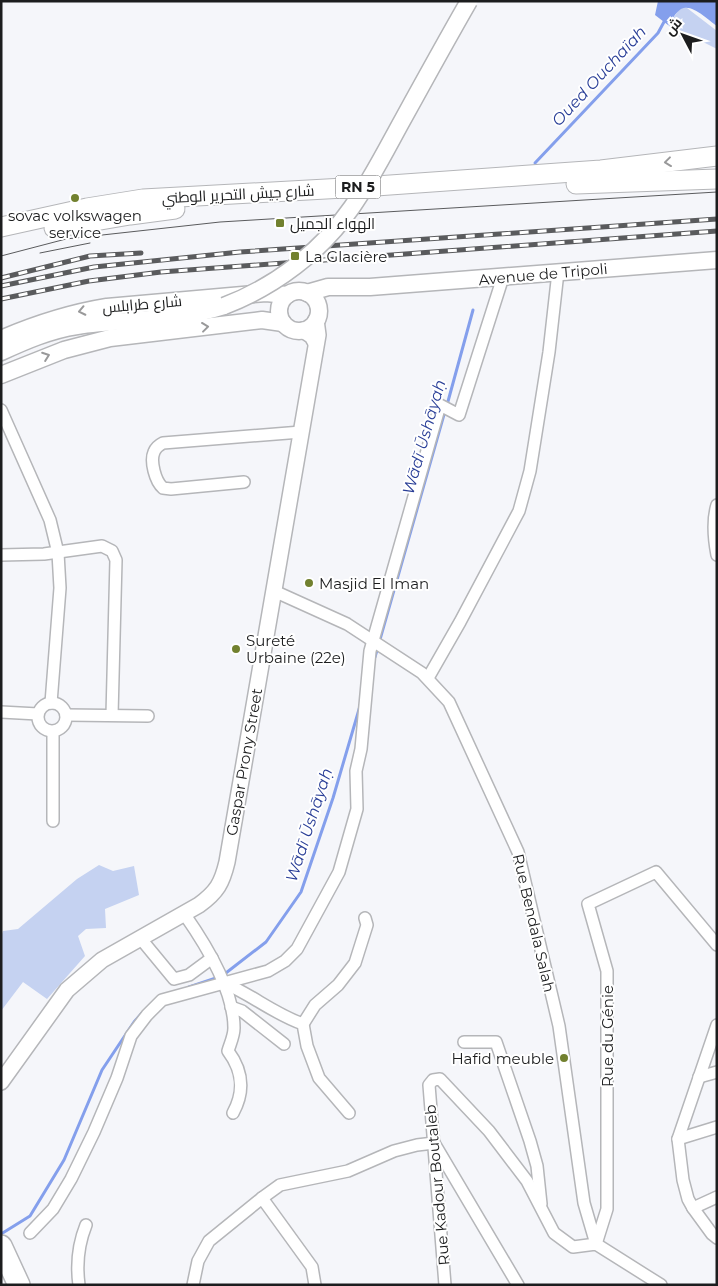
<svg xmlns="http://www.w3.org/2000/svg" width="718" height="1286" font-family="Montserrat,Cairo,sans-serif">
<style>
.green{fill:#c5d2f1}
.water{fill:#849fec}
.lines{fill:none;stroke-linecap:round;stroke-linejoin:round}
.stream{stroke:#849fec;stroke-width:3}
.minor-casing{stroke:#b5b6b9;stroke-width:14}
.tertiary-casing{stroke:#b5b6b9;stroke-width:18}
.secondary-casing{stroke:#b5b6b9;stroke-width:19}
.trunk-casing{stroke:#b5b6b9;stroke-width:21}
.motorway-casing{stroke:#b5b6b9;stroke-width:24}
.minor{stroke:#fff;stroke-width:11}
.tertiary{stroke:#fff;stroke-width:15}
.secondary{stroke:#fff;stroke-width:16}
.trunk{stroke:#fff;stroke-width:19}
.motorway{stroke:#fff;stroke-width:21}
.tram{stroke:#5a5b5d;stroke-width:1}
.rail-casing{stroke:#5a5b5d;stroke-width:5}
.rail{stroke:#fff;stroke-width:3;stroke-dasharray:9;stroke-linecap:butt}
.secondary-bridge-casing{stroke:#b5b6b9;stroke-width:19;stroke-linecap:butt}
.secondary-bridge{stroke:#fff;stroke-width:16}
.oneway{stroke:#99999a}
.poi-dot{fill:#72812f;stroke:#fff;stroke-width:2}
.labels{text-anchor:middle;dominant-baseline:central;stroke-width:4;stroke-linejoin:round;paint-order:stroke}
.shield{fill:#fff;stroke:#606162;stroke-width:1}
.shield-label{font-size:14px;font-weight:bold;fill:#1c1d1e}
.street-label{font-size:15px;fill:#1c1d1e;stroke:#fff}
.poi-label{font-size:15px;fill:#1c1d1e;stroke:#fff;text-anchor:start}
.water-label{font-size:16px;font-style:italic;fill:#293e97;stroke:#fff}
</style>
<rect width="100%" height="100%" fill="#f5f6fa"/>
<g class="green">
<polygon points="682,8 687,8 717,31 717,49 693,37 681,38 668,25 679,10"/>
<polygon points="99,865 113,871 134,866 139,895 105,909 106,928 86,929 78,936 85,956 47,999 23,982 1,1011 1,937 3,931 18,929 77,879"/>
</g>
<path class="water" d="M658 1H717V26C708 20 692 3 681 9 676 12 671 21 668 25L655 15Z"/>
<g class="lines">
<g class="stream">
<polyline points="535,163 658,33 665,20"/>
<polyline points="447,405 473,310"/>
<polyline points="375,657 445,411"/>
<polyline points="189,987 222,976 266,942 301,892 333,798 360,706"/>
<polyline points="1,1234 30,1216 64,1160 102,1070 134,1022 142,1013"/>
</g>
<g class="minor-casing">
<g id="minor">
<polyline points="1,410 50,520 58,553 60,588 51,703"/>
<path d="M244 482 171 489 163 488C155 481 150 461 154 452 156 447 159 445 163 443L301 432"/>
<path d="M717 505C712 521 714 539 717 555"/>
<polyline points="1,555 44,554 102,546 112,551 116,560 112,715"/>
<polyline points="274,591 347,624 422,673 449,702 518,852 559,1026 584,1203 596,1244"/>
<polyline points="428,678 460,622 519,511 530,471 549,352 558,272"/>
<circle cx="52" cy="717" r="14"/>
<polyline points="1,712 38,714"/>
<polyline points="66,715 148,716"/>
<polyline points="53,732 53,821"/>
<path d="M185 915C206 945 234 990 234 1028 234 1036 230 1044 228 1051 243 1071 245 1091 233 1113"/>
<polyline points="141,939 174,979 189,975 212,958"/>
<path d="M222 982C251 994 274 1014 303 1024L307 1046 319 1078 349 1113"/>
<polyline points="231,1007 242,1011 284,1044"/>
<polyline points="303,1024 315,1005 338,985 355,963 367,925 365,918"/>
<polyline points="717,1025 678,1139 683,1180 688,1199 693,1208 712,1234 717,1238"/>
<polyline points="464,1042 496,1042 530,1141 537,1166 541,1204"/>
<polyline points="699,1077 717,1072"/>
<polyline points="678,1139 717,1127"/>
<polyline points="262,1198 312,1267 315,1285"/>
<polyline points="693,1208 717,1197"/>
<polyline points="30,1233 53,1209 71,1179 94,1132 117,1078 131,1036 147,1015 162,1000 268,971 285,961 297,949 339,872 357,809 356,771 361,749 370,651 440,405 459,415 503,277"/>
<polyline points="596,1244 607,1209 607,971 588,904 656,872 717,945"/>
<path d="M79 1285C76 1263 78 1245 86 1225"/>
<polyline points="193,1285 198,1261 209,1241 262,1198 280,1185 348,1171 394,1151 417,1145 434,1143 518,1285"/>
<polyline points="445,1285 429,1085 433,1080 440,1079 489,1131 527,1181 554,1233 573,1247 596,1244 661,1285"/>
</g>
</g>
<g class="tertiary-casing">
<g id="tertiary">
<polyline points="303,330 312,336 316,343"/>
<path d="M1 1082 67 990 102 960 199 905C217 892 222 883 227 862L318 335 316 320"/>
</g>
</g>
<g class="secondary-casing">
<g id="secondary">
<circle cx="299" cy="311" r="20"/>
<polyline points="307,293 328,287 370,287 717,260"/>
<path d="M1 339C36 324 70 313 107 307L266 293 287 295"/>
<path d="M1 352C25 341 50 330 77 326 126 319 176 321 224 306"/>
<polyline points="1,375 64,350 110,338 262,320 283,323"/>
</g>
</g>
<g class="trunk-casing">
<g id="trunk">
<polyline points="576,184 717,179"/>
<polyline points="1,227 87,208 143,199 362,187 601,170 717,156"/>
<polyline points="54,228 130,215 175,209"/>
</g>
</g>
<g class="motorway-casing">
<polyline id="motorway" points="1,1246 19,1285"/>
</g>
<use href="#minor" class="minor"/>
<use href="#tertiary" class="tertiary"/>
<use href="#secondary" class="secondary"/>
<use href="#trunk" class="trunk"/>
<use href="#motorway" class="motorway"/>
<g class="tram">
<polyline points="40,253 90,243"/>
<polyline points="1,256 66,239 220,222 717,192"/>
</g>
<g class="rail-casing">
<g id="rail">
<polyline points="1,278 90,256 141,253"/>
<polyline points="1,286 94,267 240,252 717,219"/>
<polyline points="1,299 89,281 161,272 717,231"/>
</g>
</g>
<use href="#rail" class="rail"/>
<g class="secondary-bridge-casing">
<path id="secondary-bridge" d="M224 306C274 287 321 252 352 207 371 180 386 150 402 121 424 81 446 41 469 1"/>
</g>
<use href="#secondary-bridge" class="secondary-bridge"/>
</g>
<defs><path id="oneway-chevron" d="M-2-3.5L2.5 0L-2 3.5" fill="none" stroke-width="1.6" stroke-linecap="round" stroke-linejoin="round" transform="scale(1.25)"/></defs>
<g class="oneway">
<use href="#oneway-chevron" transform="translate(668 162) rotate(173)"/>
<use href="#oneway-chevron" transform="translate(82 311) rotate(168)"/>
<use href="#oneway-chevron" transform="translate(205 327) rotate(-7)"/>
<use href="#oneway-chevron" transform="translate(46 356) rotate(-20)"/>
</g>
<g class="poi-dot">
<circle cx="75" cy="198" r="5"/>
<rect x="275" y="218" width="10" height="10" rx="2.5"/>
<rect x="290" y="251" width="10" height="10" rx="2.5"/>
<circle cx="309" cy="583" r="5"/>
<circle cx="236" cy="649" r="5"/>
<circle cx="564" cy="1058" r="5"/>
</g>
<g class="labels">
<rect class="shield" x="335.5" y="175.5" width="45" height="23" rx="4"/>
<g class="shield-label">
<text x="358" y="187">RN 5</text>
</g>
<g class="street-label">
<text transform="translate(238 194) rotate(-3)">شارع جيش التحرير الوطني</text>
<text transform="translate(543 274) rotate(-5)">Avenue de Tripoli</text>
<text transform="translate(142 304) rotate(-5)">شارع طرابلس</text>
<text transform="translate(244 762) rotate(-80)">Gaspar Prony Street</text>
<text transform="translate(534 923) rotate(77)">Rue Bendala Salah</text>
<text transform="translate(607 1036) rotate(-90)">Rue du Génie</text>
<text transform="translate(437 1185) rotate(-95)">Rue Kadour Boutaleb</text>
</g>
<g class="poi-label">
<text x="75" y="215" text-anchor="middle">sovac volkswagen<tspan x="75" dy="17">service</tspan></text>
<text x="290" y="223">الهواء الجميل</text>
<text x="305" y="256">La Glacière</text>
<text x="319" y="583">Masjid El Iman</text>
<text x="246" y="640">Sureté<tspan x="246" dy="17">Urbaine (22e)</tspan></text>
<text x="554" y="1058" text-anchor="end">Hafid meuble</text>
</g>
<g class="water-label">
<text transform="translate(599 76) rotate(-47)">Oued Ouchaïah</text>
<text transform="translate(424 437) rotate(-74)">Wādī Ūshāyaḥ</text>
<text transform="translate(309 825) rotate(-72)">Wādī Ūshāyaḥ</text>
</g>
</g>
<rect width="718" height="1286" fill="none" stroke="#1c1d1e" stroke-width="5"/>
<g transform="translate(683 35) rotate(311)" stroke="#ffffff" stroke-width="4" paint-order="stroke">
<path d="M0-4L9 19L0 12L-9 19Z" fill="#1c1d1e"/>
<text y="-8" font-size="14" font-weight="bold" text-anchor="middle" fill="#1c1d1e">ش</text>
</g>
</svg>
